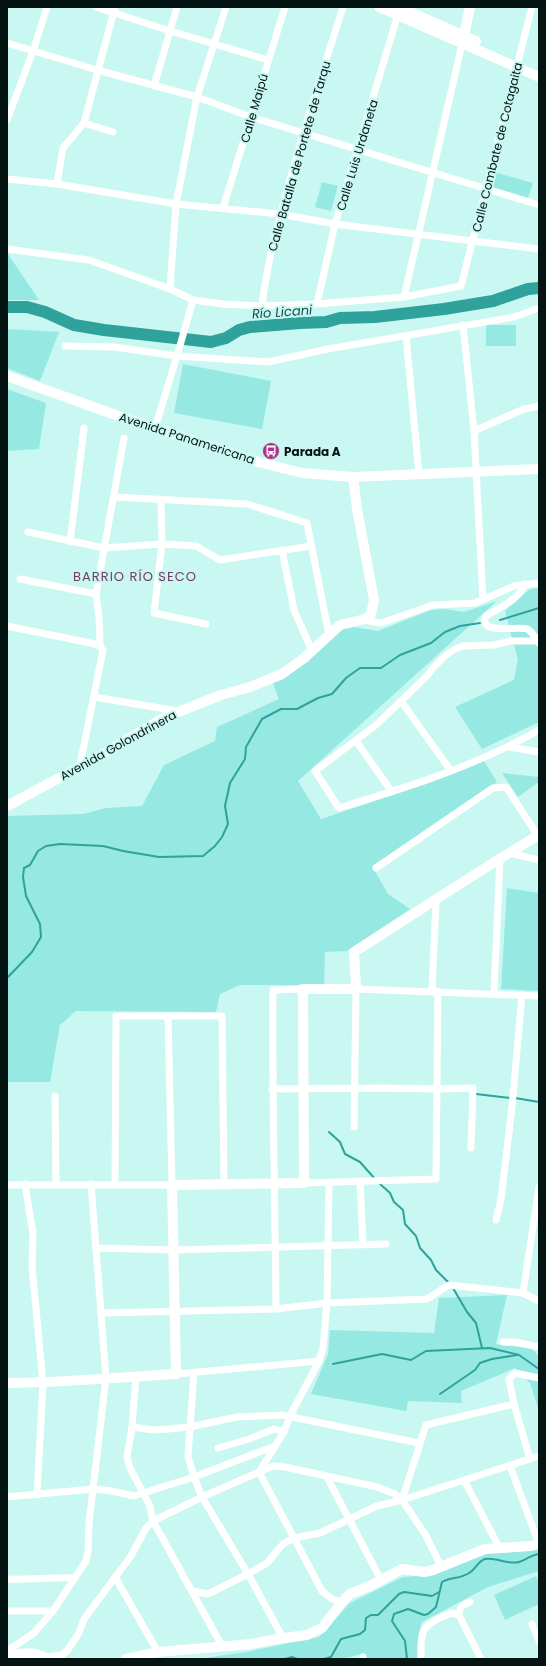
<svg xmlns="http://www.w3.org/2000/svg" width="546" height="1666" font-family="Poppins,sans-serif">
<style>
.green{fill:#96e9e2}
.lines{fill:none;stroke-linecap:round;stroke-linejoin:round}
.stream{stroke:#2ea29b;stroke-width:2}
.river{stroke:#2ea29b;stroke-width:12}
.street{stroke:#fff;stroke-width:7}
.secondary{stroke:#fff;stroke-width:10}
.labels{text-anchor:middle;dominant-baseline:central;stroke-width:4;stroke-linejoin:round;paint-order:stroke}
.street-label{font-size:12px;fill:#041413;stroke:#c9f7f2}
.poi-label{font-size:12px;font-weight:bold;fill:#041413;stroke:#c9f7f2;text-anchor:start}
.water-label{font-size:13px;font-style:italic;fill:#10514d;stroke:#c9f7f2}
.neighbourhood-label{font-size:13px;letter-spacing:1px;fill:#763b65;stroke:#c9f7f2}
</style>
<rect width="100%" height="100%" fill="#c9f7f2"/>
<g class="green">
<polygon points="494,172 533,183 528,198 490,187"/>
<polygon points="322,182 338,186 331,211 315,207"/>
<polygon points="7,254 8,254 39,300 7,300"/>
<rect x="486" y="325" width="30" height="21"/>
<polygon points="7,329 59,332 40,381 7,368"/>
<polygon points="183,364 271,381 262,429 174,413"/>
<polygon points="7,389 46,403 39,449 7,451"/>
<polygon points="539,588 539,722 482,749 455,707 514,680 518,660 505,611 530,589"/>
<polygon points="497,601 298,781 321,819 426,784 484,761 497,782 372,866 388,894 410,909 347,951 325,952 324,985 240,985 220,994 216,1012 76,1011 60,1025 50,1082 7,1082 7,816 83,814 106,808 142,806 164,765 215,741 217,727 279,699 272,681 342,629 354,627 378,631 431,610 444,609 464,612"/>
<polygon points="502,773 539,777 539,782 518,797"/>
<polygon points="507,888 539,893 539,991 501,989"/>
<polygon points="507,1295 496,1344 533,1349 539,1358 539,1411 530,1383 515,1368 461,1391 462,1403 408,1401 406,1411 311,1394 328,1354 330,1330 434,1333 439,1298"/>
<polygon points="539,1548 539,1571 488,1587 422,1622 418,1636 417,1659 366,1659 365,1653 342,1659 198,1659 246,1652 319,1637 350,1603 403,1577 429,1575 483,1553"/>
<polygon points="536,1576 539,1583 539,1604 505,1620 494,1595"/>
</g>
<g class="lines">
<g class="stream">
<polyline points="500,620 539,608"/>
<polyline points="7,978 32,952 41,937 40,924 26,896 23,877 24,868 30,865 38,851 46,846 60,844 103,846 123,851 159,857 203,856 215,846 222,837 228,824 225,806 230,783 245,759 246,747 262,719 281,709 297,709 318,698 332,694 346,678 360,668 381,668 400,655 431,643 445,632 460,626 480,623"/>
<polyline points="476,1094 511,1098"/>
<polyline points="515,1098 539,1102"/>
<polyline points="329,1132 340,1142 345,1154 360,1162 375,1179"/>
<polyline points="379,1183 390,1193 394,1202 403,1210 405,1224 416,1236 420,1248 431,1260 436,1270 449,1283"/>
<polyline points="453,1288 467,1312 476,1323 482,1348"/>
<polyline points="333,1364 382,1354 411,1360 426,1351 490,1348 519,1355 539,1369"/>
<polyline points="440,1394 475,1370 480,1363 492,1359 517,1355"/>
<polyline points="285,1659 292,1657 297,1659"/>
<polyline points="324,1659 331,1657 341,1639 360,1634 365,1630 366,1618 371,1615 378,1615 399,1594 404,1592 432,1596 439,1592"/>
<path d="M407 1659 405 1641 392 1621 394 1614 408 1609 424 1615 428 1614 436 1607 442 1582C451 1577 460 1579 469 1573 475 1570 478 1561 485 1559 496 1557 508 1565 519 1562 526 1560 531 1555 539 1554"/>
</g>
<polyline class="river" points="7,307 27,307 45,312 74,325 104,330 211,342 226,338 239,330 250,327 300,323 326,322 340,318 375,317 444,309 493,301 528,289 539,288"/>
<g class="street">
<polyline points="96,7 170,31 268,60"/>
<polyline points="7,43 97,70 197,97 251,117 539,205"/>
<polyline points="154,86 177,7"/>
<polyline points="7,120 33,51 47,7"/>
<polyline points="84,123 115,7"/>
<polyline points="7,179 57,184 176,204 280,214 335,224 539,249"/>
<polyline points="57,184 63,148 84,123 113,132"/>
<polyline points="223,208 285,7"/>
<polyline points="7,249 89,260 170,289 193,300 223,304 262,306 317,304 404,297 461,286 532,7"/>
<polyline points="170,289 176,204 197,97 226,7"/>
<polyline points="404,297 463,40"/>
<polyline points="317,304 335,224 399,11"/>
<path d="M262 306C267 262 279 219 291 176 307 119 325 63 343 7"/>
<polyline points="463,325 474,431 483,599"/>
<polyline points="406,336 419,474"/>
<polyline points="65,346 114,347 177,356 268,362 328,349 514,317 539,308"/>
<polyline points="155,428 177,356 193,300"/>
<polyline points="474,431 524,409 539,406"/>
<polyline points="114,497 247,504 307,523 329,635"/>
<polyline points="161,500 162,544 154,613 206,624"/>
<polyline points="28,532 104,548 162,544 196,546 220,560 311,546"/>
<polyline points="70,542 84,428"/>
<polyline points="282,550 294,610 312,651"/>
<polyline points="20,579 96,594"/>
<path d="M525 584C518 601 499 607 486 616 477 635 518 626 527 629 533 632 535 638 539 643"/>
<polyline points="365,619 369,621 381,623 433,605 475,603 514,586 539,583"/>
<polyline points="7,626 95,644 100,646 103,650 80,765"/>
<path d="M537 641H511L494 645 463 646 455 649 445 656 433 668 428 675 376 725 315 771 339 808C408 787 476 766 539 730"/>
<polyline points="100,646 99,618 96,594 124,438"/>
<polyline points="94,697 178,711"/>
<polyline points="401,701 451,771"/>
<polyline points="356,741 392,792"/>
<polyline points="509,747 539,752"/>
<polyline points="508,853 539,860"/>
<polyline points="376,868 493,788 506,787 538,836"/>
<polyline points="432,991 436,901"/>
<polyline points="494,993 500,858"/>
<polyline points="272,1089 383,1088 438,1089 473,1088 471,1148"/>
<polyline points="55,1096 56,1184"/>
<polyline points="354,1127 356,989 539,996"/>
<polyline points="360,1181 363,1245"/>
<polyline points="304,1183 436,1179 438,991"/>
<polyline points="329,1183 327,1303 323,1348 319,1361 290,1416 284,1432 259,1472 322,1591 332,1599 342,1602"/>
<polyline points="25,1184 33,1234 32,1266 43,1383 37,1495"/>
<polyline points="115,1184 116,1016 222,1016 224,1183"/>
<polyline points="7,1185 172,1185 168,1016"/>
<polyline points="539,1187 523,1293 539,1301"/>
<polyline points="496,1220 501,1199 512,1107 522,995"/>
<polyline points="96,1248 173,1250 386,1244"/>
<path d="M276 1309C275 1202 272 1096 273 990L303 989"/>
<polyline points="101,1313 276,1309 327,1303 427,1299 449,1285 523,1293"/>
<polyline points="503,1342 515,1342 539,1347"/>
<polyline points="194,1373 188,1456 194,1477 202,1497 248,1574 283,1638"/>
<polyline points="176,1374 319,1361"/>
<polyline points="136,1376 132,1427 127,1457 130,1468 150,1506 153,1521 222,1646"/>
<polyline points="132,1427 153,1430 169,1429 189,1427 237,1417 282,1415 419,1443"/>
<polyline points="218,1448 249,1439 274,1429 284,1432"/>
<polyline points="530,1459 514,1404 509,1379 515,1373 539,1378"/>
<polyline points="510,1466 539,1544"/>
<polyline points="327,1477 381,1580"/>
<polyline points="464,1480 499,1547"/>
<polyline points="7,1497 93,1489 112,1491 134,1496 194,1477 275,1446"/>
<polyline points="402,1500 426,1425 514,1404"/>
<polyline points="115,1577 158,1652"/>
<path d="M7 1579C30 1580 52 1577 75 1578"/>
<polyline points="192,1591 208,1594 248,1574 267,1563 283,1544 294,1538 320,1533 377,1506 402,1500 539,1456"/>
<polyline points="7,1611 53,1611"/>
<path d="M459 1615C459 1607 463 1605 470 1602"/>
<polyline points="532,1624 539,1641"/>
<polyline points="7,1651 34,1633 53,1611 86,1561 88,1551 89,1523 106,1378 91,1184"/>
<polyline points="44,1657 62,1655 67,1651 79,1633 84,1619 131,1556 146,1528 153,1521 202,1497 273,1466 285,1467 377,1487 395,1494 402,1500 425,1534 441,1566"/>
<polyline points="363,1659 363,1657"/>
<path d="M421 1659C421 1627 421 1626 451 1613L459 1615 481 1659"/>
</g>
<g class="secondary">
<polyline points="379,7 539,77"/>
<polyline points="399,7 476,41"/>
<polyline points="464,36 470,7"/>
<polyline points="7,376 127,419 258,462 302,473 353,477 539,469"/>
<polyline points="7,806 98,757 163,718 221,695 250,687 282,674 303,659 340,625 365,619 371,614 374,600 357,509 353,477"/>
<path d="M7 1383C63 1383 120 1377 176 1374L172 1185 304 1183 303 989H356L354 952C416 913 476 872 539 835"/>
<path d="M7 1658C22 1652 33 1651 48 1659"/>
<polyline points="126,1659 158,1652 251,1644 283,1638 307,1635 322,1628 342,1602 350,1594 370,1586 402,1569 424,1572 433,1570 485,1549 531,1546 539,1544"/>
</g>
</g>
<defs>
<g id="bus-disc" transform="scale(0.9)"><circle r="9.5" fill="#ab368f" stroke="#c9f7f2"/><path d="M-5-6H5V4H4V6H2V4H-2V6H-4V4H-5ZM-3.5-4V0h7V-4ZM-3.5 1.2v1.5H-2V1.2ZM2 1.2v1.5H3.5V1.2Z" fill="#fff"/></g>
</defs>
<g fill-rule="evenodd">
<use href="#bus-disc" x="271" y="451"/>
</g>
<g class="labels">
<g class="street-label">
<text transform="translate(254 108) rotate(-74)">Calle Maipú</text>
<text transform="translate(497 147) rotate(-76)">Calle Combate de Cotagaita</text>
<text transform="translate(357 155) rotate(-73)">Calle Luis Urdaneta</text>
<text transform="translate(299 156) rotate(-74)">Calle Batalla de Portete de Tarqu</text>
<text transform="translate(187 438) rotate(18)">Avenida Panamericana</text>
<text transform="translate(118 745) rotate(-29)">Avenida Golondrinera</text>
</g>
<g class="poi-label">
<text x="284" y="451">Parada A</text>
</g>
<g class="water-label">
<text transform="translate(282 312) rotate(-4)">Río Licani</text>
</g>
<g class="neighbourhood-label">
<text x="135" y="576">BARRIO RÍO SECO</text>
</g>
</g>
<rect width="546" height="1666" fill="none" stroke="#041413" stroke-width="16"/>
</svg>
